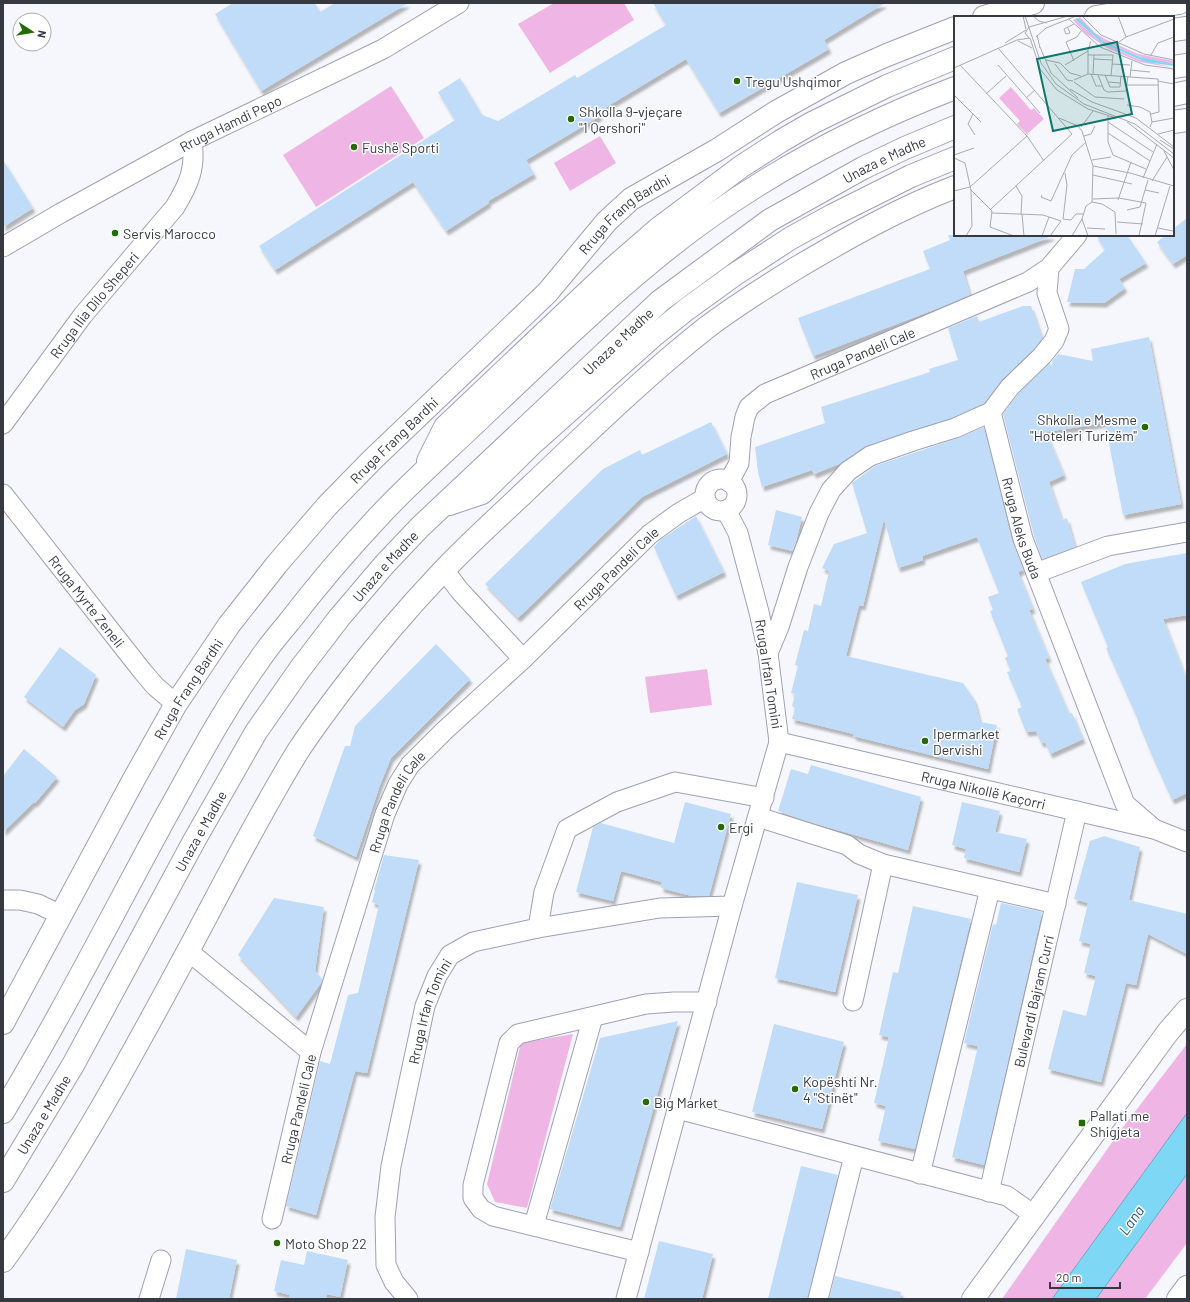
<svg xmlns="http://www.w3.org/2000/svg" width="1190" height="1302" font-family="Barlow,sans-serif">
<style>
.green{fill:#efb6e5}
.water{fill:#7dd7f5;stroke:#68a8bf}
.building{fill:#c1dcf8;filter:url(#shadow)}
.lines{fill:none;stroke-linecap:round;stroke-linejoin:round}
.street-casing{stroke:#9da1b5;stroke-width:21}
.secondary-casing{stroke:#9da1b5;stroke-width:24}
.primary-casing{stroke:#9da1b5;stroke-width:24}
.highway-casing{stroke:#9da1b5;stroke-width:24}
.street{stroke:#fff;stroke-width:19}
.secondary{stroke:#fff;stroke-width:22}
.primary{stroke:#fff;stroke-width:22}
.highway{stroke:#fff;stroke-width:22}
.poi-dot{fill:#256b05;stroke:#fff;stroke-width:1.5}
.labels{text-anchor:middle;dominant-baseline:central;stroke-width:3;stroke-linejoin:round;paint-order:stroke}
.poi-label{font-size:14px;fill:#373941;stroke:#fff;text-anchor:start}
.street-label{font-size:14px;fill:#373941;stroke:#fff}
.water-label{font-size:15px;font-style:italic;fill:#2a5c6d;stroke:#fff}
.inset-road{fill:none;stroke:#aaabb1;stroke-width:1}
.view{fill:#0f766e;fill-opacity:0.15;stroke:#0f766e;stroke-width:2}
.inset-edge{fill:none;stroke:#373941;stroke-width:2}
</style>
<defs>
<filter id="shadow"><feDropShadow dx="2.5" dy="4.5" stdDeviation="1" flood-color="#0004"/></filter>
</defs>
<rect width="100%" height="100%" fill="#f6f7fc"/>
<g class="green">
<polygon points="554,3 624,3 634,20 550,73 518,24"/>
<polygon points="391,86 424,138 316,207 283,155"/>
<polygon points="600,136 616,163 570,191 554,163"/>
<polygon points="707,669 712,705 650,713 645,677"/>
<polygon points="573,1034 527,1208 495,1202 487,1184 521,1043"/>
<polygon points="1187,1044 1187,1113 1052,1299 1002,1299 1120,1131"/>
<polygon points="1187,1174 1187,1243 1145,1299 1096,1299"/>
</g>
<polygon class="water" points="1187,1113 1187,1174 1096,1299 1052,1299"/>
<g class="building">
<polygon points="233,3 315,3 320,12 335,3 408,3 261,91 215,14"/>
<polygon points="653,3 885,3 824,40 829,49 719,113 686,59 598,112 600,116 526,160 534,174 488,201 489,203 446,231 413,182 275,270 259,246 455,120 438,92 460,78 482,115 498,121 575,75 577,78 666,25"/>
<polygon points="3,160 33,208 3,227"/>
<polygon points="1187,218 1187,255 1173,264 1157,242 1166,235 1173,235 1173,229"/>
<polygon points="948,235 1052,235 1052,236 963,271 970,295 941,307 813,356 798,318 930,269 923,251 950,240"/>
<polygon points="1096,235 1127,235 1146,263 1119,279 1125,288 1104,303 1067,302 1075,269 1084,269 1105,250"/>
<polygon points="1023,306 1031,306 1042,338 1034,349 1002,379 984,403 951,418 866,446 839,464 814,474 812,470 762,487 758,472 755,447 825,423 821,407 930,372 929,369 958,360 948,328 977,316 979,322"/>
<polygon points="1149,337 1181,504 1123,515 1105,423 1046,432 1064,475 1049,482 1062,520 1067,518 1075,547 1042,559 1034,536 1003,414 1018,394 1050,363 1051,366 1053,360 1058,354 1093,361 1091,349"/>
<polygon points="711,422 727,454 642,497 518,618 485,584 603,469 640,450 642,455"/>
<polygon points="984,427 1012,542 1023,570 1018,572 1033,609 1029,610 1049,658 1045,659 1069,714 1072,713 1083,739 1050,754 1045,742 1041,743 1036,731 1026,732 1017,709 1022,707 1007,672 1011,671 1005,658 1008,656 990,611 993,610 988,597 999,593 977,537 922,556 923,560 898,568 884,519 863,606 859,605 846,656 963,683 974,699 980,722 997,725 988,769 853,736 854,734 792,719 795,708 792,706 795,694 791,693 798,666 795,665 804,630 808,631 814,604 821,606 829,571 822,568 834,544 867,533 852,483 875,466 958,438"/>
<polygon points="776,510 802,517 796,541 793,551 768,545"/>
<polygon points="696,516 724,572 676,596 654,547 660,540"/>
<polygon points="1187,553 1187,615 1163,619 1187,681 1187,793 1172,800 1153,758 1138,722 1139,722 1106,648 1108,647 1081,582 1125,564"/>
<polygon points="436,644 470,679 391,758 380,785 356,857 313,836 345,746 350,746 355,726"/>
<polygon points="60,647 96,675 84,704 75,710 63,727 24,697"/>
<polygon points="24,749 57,777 35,803 34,802 3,832 3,776"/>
<polygon points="811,765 921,797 908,850 813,823 778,811 791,769 808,774"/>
<polygon points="685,802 731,814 709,896 692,896 661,888 662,882 621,871 613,901 576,892 593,827 601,823 674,843"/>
<polygon points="962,802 1000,811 995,832 1027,839 1019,872 964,858 966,849 952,845"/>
<polygon points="1104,836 1140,847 1129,900 1187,914 1187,954 1148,934 1136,985 1126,983 1101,1082 1048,1069 1063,1010 1086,1016 1096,976 1084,973 1091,944 1079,941 1088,903 1074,899 1090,841"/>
<polygon points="384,855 419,860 367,1073 355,1071 316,1215 286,1206 320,1061 330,1064 348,995 358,993 379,905 372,902 375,891 374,890"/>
<polygon points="797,882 858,895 835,992 775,978"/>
<polygon points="274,898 324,907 315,971 322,979 321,983 296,1017 238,955"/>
<polygon points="1001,903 1042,912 984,1165 952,1157 978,1046 964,1043 993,924 996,925"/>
<polygon points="913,906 971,919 915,1149 878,1141 886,1106 874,1103 889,1037 879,1035 893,972 898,973"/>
<polygon points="678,1021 620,1227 550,1209 600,1038"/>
<polygon points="774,1024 844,1042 822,1129 752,1112"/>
<polygon points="801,1166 838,1175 807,1299 768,1299"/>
<polygon points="659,1241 713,1254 702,1299 644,1299"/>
<polygon points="186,1249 237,1260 229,1299 176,1299"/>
<polygon points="307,1251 348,1260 340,1297 327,1294 326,1299 289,1299 290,1295 274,1291 281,1260 304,1265"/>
<polygon points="835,1276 901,1292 900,1299 829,1299"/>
</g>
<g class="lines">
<g class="street-casing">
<g id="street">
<path id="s1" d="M3 247 61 213 192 141 383 49 459 3"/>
<path id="s2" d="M991 412 1023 539 1125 804 1154 829"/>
<path id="s3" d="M3 424 83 315 175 207C189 184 196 168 192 141"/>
<circle cx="721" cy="495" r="16"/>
<path id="s4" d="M729 482 739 463 741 437 745 417 749 407 765 394 1028 282 1049 268 1077 235"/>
<path id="s5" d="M3 494 143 672 155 686 176 704"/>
<polyline points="444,570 460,591 523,659"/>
<polyline points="1036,573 1108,546 1187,532"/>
<polyline points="768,653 779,627 798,567 819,513 831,490 848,471 870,456 913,441 955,428 991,412 1010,387 1042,356 1054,341 1059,329 1047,293 1049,268"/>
<path id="s6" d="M779 742 1154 829 1187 842"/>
<polyline points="758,817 847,845 859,854 883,864 1056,904"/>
<polyline points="3,900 20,900 38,904 61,915"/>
<polyline points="538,928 544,892 567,829 617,802 675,782 764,798"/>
<polyline points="188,951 311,1052"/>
<polyline points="853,1001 883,864"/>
<polyline points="678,1109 1007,1196 1034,1215"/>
<polyline points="920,1174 990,889"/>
<path id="s7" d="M989 1192 1077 811"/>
<path id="s8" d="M272 1219 311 1052 385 814 398 784 410 765 444 731 523 659 650 534 679 513 705 498"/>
<polyline points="534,1225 593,1017"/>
<polyline points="639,1252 493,1216 481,1209 473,1198 473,1185 509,1043 518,1034 646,1004 674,1002 707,1002"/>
<polyline points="149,1299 161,1260"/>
<path id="s9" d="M408 1299 394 1282 386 1265 385 1217 391 1166 425 1006 437 976 450 955 473 942 538 928 660 908 732 906"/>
<polyline points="626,1299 732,906 779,742 768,653 759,612 738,533 726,510"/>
<polyline points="818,1299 854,1156"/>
</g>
</g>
<g class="secondary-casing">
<g id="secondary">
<polyline points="984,17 1033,3"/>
<polyline points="1173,122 1187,120"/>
<path id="s10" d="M3 1023 134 779 176 704 229 625 277 564 327 506 373 459 547 293 607 221 631 199 717 150 776 112 846 73 887 55 955 28"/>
<path d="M3 1261C74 1163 131 1057 188 951 224 884 258 816 298 751 311 731 326 711 341 691 372 650 405 611 441 573 469 543 501 515 531 486 588 432 644 377 706 328 735 306 767 286 798 267 849 237 900 208 955 187"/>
</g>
</g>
<g class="primary-casing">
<g id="primary">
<polyline points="973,1299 1168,1032 1187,1010"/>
<polyline points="1178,1299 1187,1287"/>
</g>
</g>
<g class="highway-casing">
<g id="highway">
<polyline points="1096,17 1179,3"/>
<polyline points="1173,30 1187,28"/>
<polyline points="1173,67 1187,65"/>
<polyline points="1173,95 1187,92"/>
<polyline points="428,461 445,427 613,268 659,228 742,166 781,141 812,123 887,86 955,58"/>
<polyline points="449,504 482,493 533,443 652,337 687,309 734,275 791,238 833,215 911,176 955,158"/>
<path d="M3 1112C61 1016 112 915 166 816 195 764 223 710 258 662 267 648 278 635 289 622 318 584 349 548 382 513 415 478 452 446 486 413 540 362 593 310 650 263 741 187 845 130 955 88"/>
<path id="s11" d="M3 1181 73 1065 194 841 256 732 300 669 339 618 384 565 420 527 660 301 770 220 863 168 905 148 955 127"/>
</g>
</g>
<use href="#street" class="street"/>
<use href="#secondary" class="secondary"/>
<use href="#primary" class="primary"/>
<use href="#highway" class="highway"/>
</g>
<g class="poi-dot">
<circle cx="737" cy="81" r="4"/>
<circle cx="571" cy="119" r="4"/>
<circle cx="354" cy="147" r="4"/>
<circle cx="115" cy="233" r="4"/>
<circle cx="1145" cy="427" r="4"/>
<circle cx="925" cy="741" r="4"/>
<circle cx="721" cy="827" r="4"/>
<circle cx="795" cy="1089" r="4"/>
<circle cx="646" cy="1102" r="4"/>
<rect x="1078" y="1119" width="8" height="8" rx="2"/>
<circle cx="277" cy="1243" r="4"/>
</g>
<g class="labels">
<g class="poi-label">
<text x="745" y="81">Tregu Ushqimor</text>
<text x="579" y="111">Shkolla 9-vjeçare<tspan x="579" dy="16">"1 Qershori"</tspan></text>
<text x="362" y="147">Fushë Sporti</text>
<text x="123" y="233">Servis Marocco</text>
<text x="1137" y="419" text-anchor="end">Shkolla e Mesme<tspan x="1137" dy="16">"Hoteleri Turizëm"</tspan></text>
<text x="933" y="733">Ipermarket<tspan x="933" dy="16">Dervishi</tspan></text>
<text x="729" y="827">Ergi</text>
<text x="803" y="1081">Kopështi Nr.<tspan x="803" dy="16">4 "Stinët"</tspan></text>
<text x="654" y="1102">Big Market</text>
<text x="1090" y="1115">Pallati me<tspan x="1090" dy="16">Shigjeta</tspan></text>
<text x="285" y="1243">Moto Shop 22</text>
</g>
<g class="street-label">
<text stroke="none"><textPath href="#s1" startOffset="259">Rruga Hamdi Pepo</textPath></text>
<text stroke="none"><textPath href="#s11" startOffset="1374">Unaza e Madhe</textPath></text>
<text stroke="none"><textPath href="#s10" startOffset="1030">Rruga Frang Bardhi</textPath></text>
<text stroke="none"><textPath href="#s3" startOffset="150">Rruga Ilia Dilo Sheperi</textPath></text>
<text stroke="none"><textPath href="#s11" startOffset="1050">Unaza e Madhe</textPath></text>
<text stroke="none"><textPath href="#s4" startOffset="205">Rruga Pandeli Cale</textPath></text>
<text stroke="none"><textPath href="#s10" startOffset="706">Rruga Frang Bardhi</textPath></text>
<text stroke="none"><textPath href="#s2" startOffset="120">Rruga Aleks Buda</textPath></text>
<text stroke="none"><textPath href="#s11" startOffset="726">Unaza e Madhe</textPath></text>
<text stroke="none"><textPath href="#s8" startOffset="761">Rruga Pandeli Cale</textPath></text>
<text stroke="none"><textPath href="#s5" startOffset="136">Rruga Myrte Zeneli</textPath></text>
<text transform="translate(769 674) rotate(81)">Rruga Irfan Tomini</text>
<text stroke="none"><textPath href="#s10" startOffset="382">Rruga Frang Bardhi</textPath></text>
<text stroke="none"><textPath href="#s6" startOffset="210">Rruga Nikollë Kaçorri</textPath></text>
<text stroke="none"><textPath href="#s8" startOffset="437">Rruga Pandeli Cale</textPath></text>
<text stroke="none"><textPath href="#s11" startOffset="402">Unaza e Madhe</textPath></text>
<text stroke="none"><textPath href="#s7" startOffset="196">Bulevardi Bajram Curri</textPath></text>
<text stroke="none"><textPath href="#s9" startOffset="300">Rruga Irfan Tomini</textPath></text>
<text stroke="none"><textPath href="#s8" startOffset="113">Rruga Pandeli Cale</textPath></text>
<text stroke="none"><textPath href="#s11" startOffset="78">Unaza e Madhe</textPath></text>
</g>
<g class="water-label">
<text transform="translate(1131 1220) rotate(-54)">Lana</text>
</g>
</g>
<g transform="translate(954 16)">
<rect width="220" height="220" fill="#f6f7fc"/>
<path d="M126 1 141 17 151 23 184 38 220 45V48L189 42 149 25 135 15 124 2ZM121 3 148 27 184 43 220 52 186 46 153 32 131 17 119 4ZM57 71 77 94 80 92 90 103 73 118 63 108 66 105 45 82Z" fill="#efb6e5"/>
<path d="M124 2 149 25 186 41 220 48V50L192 46 148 27 121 3Z" fill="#7dd7f5"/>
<path class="inset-road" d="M69 0 72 13M71 0 87 47 102 68 130 88 181 108 220 138M79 0 85 5 93 7M128 0 147 19 190 38 220 44M164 0 172 21M115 3 146 31 191 49 220 53M114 12 116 17 112 18 110 13 120 8M83 19 86 32M82 21 92 12 122 0M75 22 71 17 75 11 114 0M76 22 86 53 103 74 134 93 162 102M64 25 78 32M165 26 172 21 220 3M51 27 72 14M86 31 97 57 124 82M134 39H159M197 39 204 27 220 21M140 43 158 44M92 44 106 47 116 57 127 60M120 45 112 26 123 21 127 15M101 48 113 64 119 65M158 48 176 49M6 49 73 120 90 145M44 49 86 97M111 49 134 35M0 52 63 24 76 22M176 54 196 56M134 58V34L137 25M137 58 142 70H148M139 58 140 39M144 59 150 74 154 76 172 75 174 60M151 59 156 71H166L167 60M157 60 159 39M176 61 178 45M120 64 134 58 204 63 205 96 197 98M204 65 220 68M120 66 141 81 170 83M154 66 166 67M173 69H204M116 73 138 86 182 102 220 131M32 78 52 60M0 79 27 106M72 82 81 74M173 89 186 91 196 96 198 106 196 111M19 98 14 108 21 119M154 100V126L159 139 192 153M105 102 124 110 128 115 139 150 138 186M154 106 199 136M173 106 220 142M198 106 220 102M127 111 139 95M154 117 196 145M204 118 220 114M130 120 137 118 141 110M206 124 220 133M210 135 220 154M0 139 20 132M0 142 11 147 17 174 18 210 12 220M138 144 157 141M139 150 176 157 220 170M139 159 178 168M189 162 203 128M198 165 213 141M62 170 68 180 67 198M17 174 38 195 36 211 60 220M191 174 205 177M0 175 16 171 73 120M88 179 87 181 97 185 118 139 132 126M139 183 165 182 192 187 185 220M164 184 177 146M138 186 148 188 161 196 162 218M37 193 118 118 44 32M173 194 186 191 194 164M38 197 89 199 107 205M68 198 70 220M109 203 113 169 111 157M109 203 117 204 122 198H129M128 203 134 220M163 206 189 208M133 212 151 213M204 212 219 215M88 220 95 201M96 220 107 205M118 220 128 203 132 190 138 186M201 220 216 170"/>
<path class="view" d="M163 26 178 98 99 115 83 43Z"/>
<rect width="220" height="220" class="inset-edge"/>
</g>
<rect width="1190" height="1302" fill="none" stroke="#373941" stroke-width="8"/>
<g transform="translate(32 32) rotate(102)"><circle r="19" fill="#ffffff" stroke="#afb0b3"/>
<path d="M0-3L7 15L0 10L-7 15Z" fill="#256b05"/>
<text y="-6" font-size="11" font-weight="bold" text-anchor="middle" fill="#373941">N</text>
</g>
<path d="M1050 1282v6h70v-6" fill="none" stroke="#373941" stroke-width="2"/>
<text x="1056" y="1282" font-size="12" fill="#373941" stroke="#ffffff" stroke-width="3" paint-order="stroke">20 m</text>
</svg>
